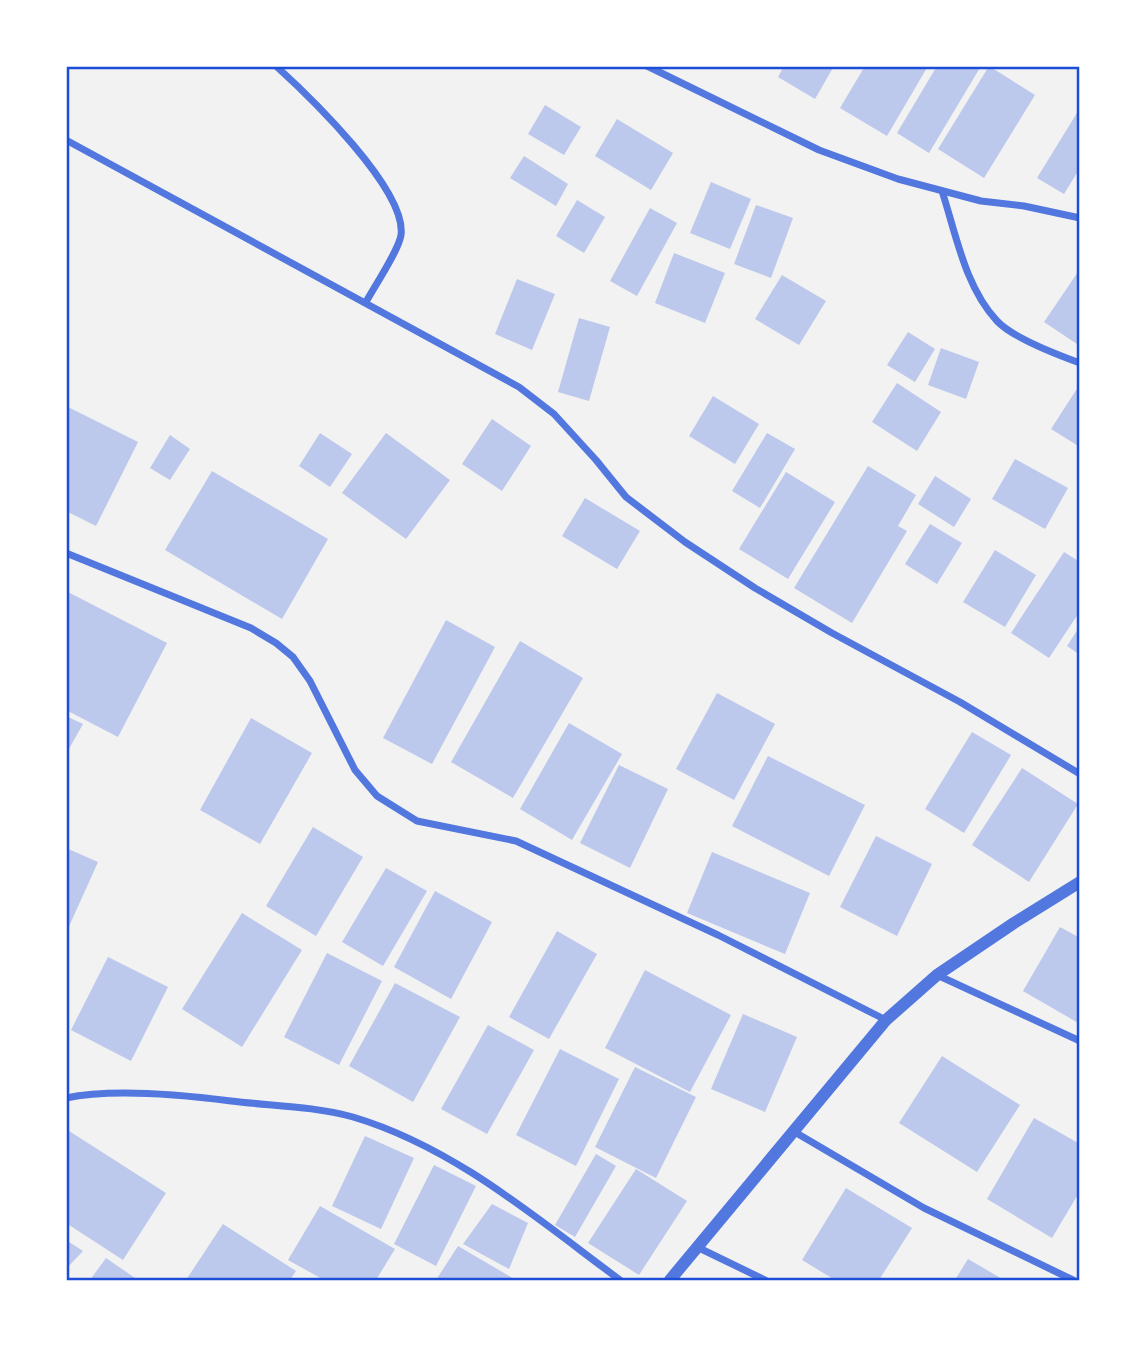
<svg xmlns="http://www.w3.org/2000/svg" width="1146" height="1347" font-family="'Varela Round',sans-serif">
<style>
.building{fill:#bdc9ec}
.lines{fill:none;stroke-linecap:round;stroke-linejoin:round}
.minor{stroke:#5277de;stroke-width:7}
.tertiary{stroke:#5277de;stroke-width:12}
.neatline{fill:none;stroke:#1d4ed8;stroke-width:2.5}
</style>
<rect width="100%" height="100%" fill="#f2f2f2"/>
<g class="building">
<polygon points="784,66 834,66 815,99 778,77"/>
<polygon points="865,66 928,66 887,136 840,108"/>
<polygon points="937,66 981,66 929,153 897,133"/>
<polygon points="989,66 1035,95 984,178 938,149"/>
<polygon points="545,105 581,127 564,155 528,134"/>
<polygon points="1080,108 1080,168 1064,194 1037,178"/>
<polygon points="617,119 673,153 651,190 595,156"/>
<polygon points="524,156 568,184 556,206 510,178"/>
<polygon points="711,182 751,199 730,249 690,233"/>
<polygon points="577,200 605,217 584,253 556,236"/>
<polygon points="756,205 793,218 771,278 734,264"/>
<polygon points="650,208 677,223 637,296 610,281"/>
<polygon points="674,253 725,273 705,323 655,303"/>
<polygon points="1080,269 1080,346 1044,322"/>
<polygon points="782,275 826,301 799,345 755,319"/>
<polygon points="517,279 555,294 532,350 495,334"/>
<polygon points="579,318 610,327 589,401 558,392"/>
<polygon points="908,332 935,349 915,382 887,365"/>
<polygon points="941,348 979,362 966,399 928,385"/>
<polygon points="897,383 941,412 917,451 872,422"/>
<polygon points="1080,384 1080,447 1051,429"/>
<polygon points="713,396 759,424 735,464 689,436"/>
<polygon points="66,406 138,442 96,526 66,511"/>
<polygon points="492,419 531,446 502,491 462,464"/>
<polygon points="320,433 352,454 330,487 299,466"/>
<polygon points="386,433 450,480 406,539 342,493"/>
<polygon points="767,433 795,449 760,508 732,491"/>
<polygon points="170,435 190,449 170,480 150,468"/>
<polygon points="1015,459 1068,488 1045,529 992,499"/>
<polygon points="868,466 916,495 898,526 907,531 852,623 794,588"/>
<polygon points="212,471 328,539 282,619 165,550"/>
<polygon points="786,472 835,502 788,579 739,549"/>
<polygon points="935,476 971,499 954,527 918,504"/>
<polygon points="585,498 640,531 617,569 562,536"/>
<polygon points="930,524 962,543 937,584 905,564"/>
<polygon points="995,550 1036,575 1005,627 963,602"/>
<polygon points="1064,552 1080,562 1080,611 1049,658 1011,633"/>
<polygon points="66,591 167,643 118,737 66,710"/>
<polygon points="446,620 495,647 432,764 383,738"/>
<polygon points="1080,626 1080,655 1067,646"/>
<polygon points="520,641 583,678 513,798 451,762"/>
<polygon points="717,693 775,724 734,800 676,769"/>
<polygon points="66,716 83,724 66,754"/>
<polygon points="251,718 312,753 260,844 200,810"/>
<polygon points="569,723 622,754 572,840 520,809"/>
<polygon points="972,732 1011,755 964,833 925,809"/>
<polygon points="768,756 865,805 829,876 732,826"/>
<polygon points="619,765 668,789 630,868 580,843"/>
<polygon points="1022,768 1078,804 1029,882 972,845"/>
<polygon points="313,827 363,857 316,936 266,906"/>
<polygon points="876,836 932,864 897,936 840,907"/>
<polygon points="66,848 98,862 66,933"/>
<polygon points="712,852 810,893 785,954 687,913"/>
<polygon points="386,868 427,891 383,966 342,942"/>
<polygon points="435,891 492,922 451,999 394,967"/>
<polygon points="242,913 302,950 242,1047 182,1009"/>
<polygon points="1060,927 1080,938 1080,1024 1023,991"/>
<polygon points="557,931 597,954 549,1039 509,1017"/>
<polygon points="327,953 382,981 339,1065 284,1037"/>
<polygon points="108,957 168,987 131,1061 71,1030"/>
<polygon points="645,970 731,1015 690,1092 605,1048"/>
<polygon points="395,983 460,1017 413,1102 349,1066"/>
<polygon points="743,1014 797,1037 765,1112 711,1089"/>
<polygon points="488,1025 534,1050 487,1134 441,1109"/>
<polygon points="560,1049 619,1079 576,1166 516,1135"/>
<polygon points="942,1056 1020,1105 977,1172 899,1123"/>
<polygon points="635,1067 696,1097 656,1178 595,1147"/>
<polygon points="1034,1118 1080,1144 1080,1191 1052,1238 987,1199"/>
<polygon points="66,1129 166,1193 123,1260 66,1223"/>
<polygon points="365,1136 414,1158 381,1229 332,1206"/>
<polygon points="596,1154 616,1166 575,1237 555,1225"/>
<polygon points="434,1165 476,1186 436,1266 394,1244"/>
<polygon points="636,1169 687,1201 639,1275 588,1243"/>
<polygon points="846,1188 912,1228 879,1280 835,1280 802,1260"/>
<polygon points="492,1204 528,1223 509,1269 463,1244"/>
<polygon points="320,1206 395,1249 376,1280 324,1280 288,1260"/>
<polygon points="223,1224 296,1271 290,1280 186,1280"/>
<polygon points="66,1240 83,1251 66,1269"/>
<polygon points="458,1246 516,1280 436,1280"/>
<polygon points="106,1258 138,1280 90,1280"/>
<polygon points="968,1259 1004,1280 955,1280"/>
</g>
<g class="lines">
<g class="minor">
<path d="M276 66C309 96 407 190 401 235 399 250 374 287 366 302"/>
<polyline points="647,66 819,150 898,179 981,201 1024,206 1080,218"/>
<polyline points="66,140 519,387 554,414 596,460 626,497 685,542 755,588 832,633 960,702 1080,774"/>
<path d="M942 191C956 234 965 287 997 321 1012 337 1058 355 1080 363"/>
<polyline points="66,553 251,628 276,643 293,657 310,681 355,770 377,796 417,821 516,841 718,935 886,1020"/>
<polyline points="937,975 1080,1041"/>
<path d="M66 1098C113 1088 184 1095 231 1101 272 1106 313 1106 353 1117 454 1147 536 1218 620 1280"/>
<polyline points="793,1131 924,1208 1073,1280"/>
<polyline points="697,1247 765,1280"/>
</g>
<polyline class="tertiary" points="670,1280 886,1020 937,975 1014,923 1080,882"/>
</g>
<rect width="1146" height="1347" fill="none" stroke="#ffffff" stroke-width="136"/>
<rect x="68" y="68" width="1010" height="1211" class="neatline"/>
</svg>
